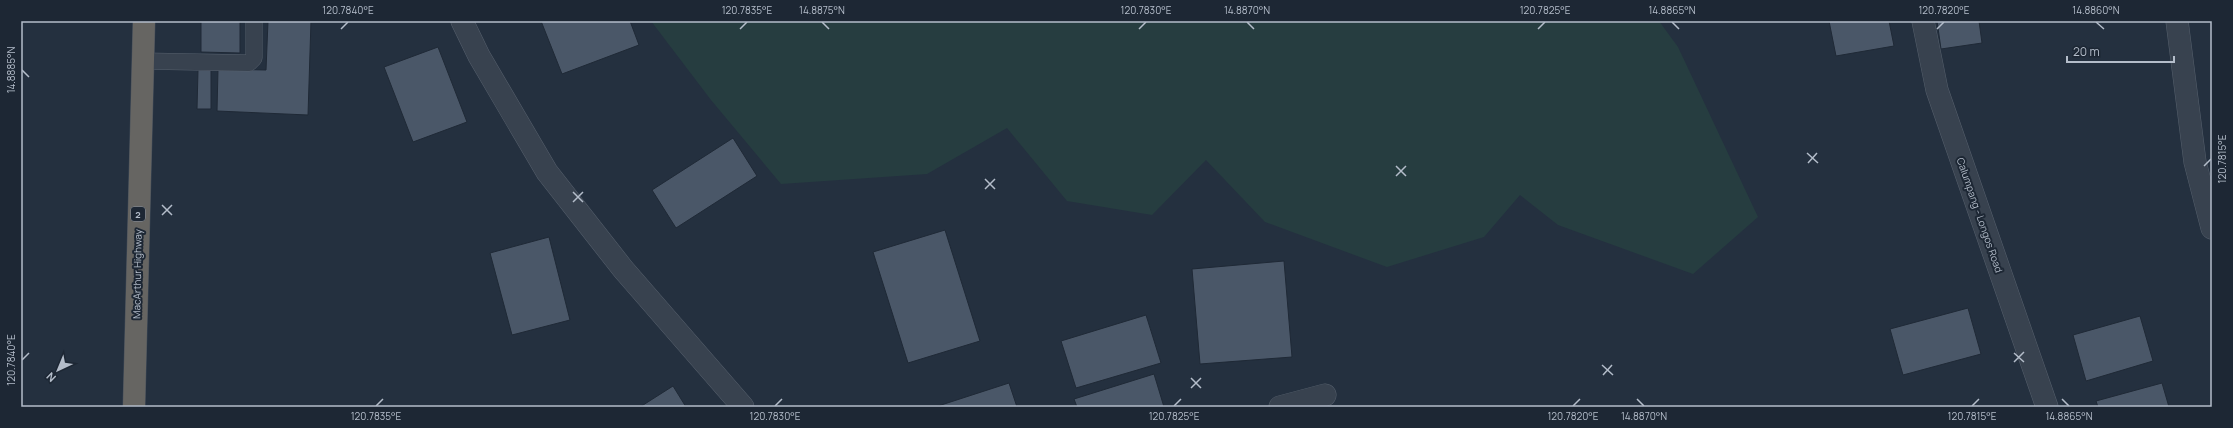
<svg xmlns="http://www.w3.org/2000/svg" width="2233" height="428" font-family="Manrope,sans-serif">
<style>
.green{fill:#263d40}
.building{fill:#4a5768;stroke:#1f2936}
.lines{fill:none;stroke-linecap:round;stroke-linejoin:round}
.service-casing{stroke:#56606d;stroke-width:17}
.minor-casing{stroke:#56606d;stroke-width:23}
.tertiary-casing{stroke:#56606d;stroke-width:23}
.trunk-casing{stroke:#434d5a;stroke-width:23}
.service{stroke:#38424f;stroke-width:16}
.minor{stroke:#38424f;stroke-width:22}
.tertiary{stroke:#38424f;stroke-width:22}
.trunk{stroke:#666562;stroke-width:22}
.ticks{fill:none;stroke:#b4bdca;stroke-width:1.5}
.labels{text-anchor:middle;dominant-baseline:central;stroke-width:4;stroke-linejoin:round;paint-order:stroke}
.shield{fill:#1d2734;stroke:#87909d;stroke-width:1}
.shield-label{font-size:9px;font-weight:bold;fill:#b4bdca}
.street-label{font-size:10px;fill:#b4bdca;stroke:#1d2734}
.neatline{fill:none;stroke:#b4bdca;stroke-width:1.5}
.ticks-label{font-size:10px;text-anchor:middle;fill:#b4bdca}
</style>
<rect width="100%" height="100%" fill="#24303f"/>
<polygon class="green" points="651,21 1659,21 1678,47 1758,217 1693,274 1558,225 1520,195 1484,237 1387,267 1265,222 1206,160 1152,215 1067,201 1007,128 927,174 781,184 711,100"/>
<g class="building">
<polygon points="201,21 240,21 240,53 201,52"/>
<polygon points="268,21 311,21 308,115 217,111 218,69 266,70"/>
<polygon points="541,21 630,21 639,45 562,74"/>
<polygon points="1829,21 1889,21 1894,46 1836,56"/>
<polygon points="1937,21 1979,21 1982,43 1941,49"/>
<polygon points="438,47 467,122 413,142 384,67"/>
<polygon points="198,70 211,70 211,109 197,109"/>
<polygon points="733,138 757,176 676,228 652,190"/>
<polygon points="945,230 980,341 908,363 873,252"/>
<polygon points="549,237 570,320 512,335 490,253"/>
<polygon points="1284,261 1292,357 1200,364 1192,269"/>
<polygon points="1968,308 1981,354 1903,375 1890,329"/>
<polygon points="1146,315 1161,363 1076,388 1061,341"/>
<polygon points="2140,316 2153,361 2086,381 2073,335"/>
<polygon points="1154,374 1164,407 1077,407 1074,399"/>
<polygon points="1009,383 1017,407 935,407"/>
<polygon points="2162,383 2169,407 2098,407 2096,401"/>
<polygon points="673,386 686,407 640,407"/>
</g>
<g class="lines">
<g class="service-casing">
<polyline id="service" points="142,61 249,63 254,58 254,21"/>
</g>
<g class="minor-casing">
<g id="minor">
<polyline points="462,21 479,56 547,172 623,269 743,407"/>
<polyline points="2177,21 2195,162 2212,228"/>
<polyline points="1280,407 1325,395"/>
</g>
</g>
<g class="tertiary-casing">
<polyline id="tertiary" points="1923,21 1937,90 2047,407"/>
</g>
<g class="trunk-casing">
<polyline id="trunk" points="134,407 144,21"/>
</g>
<use href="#service" class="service"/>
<use href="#minor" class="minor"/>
<use href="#tertiary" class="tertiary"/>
<use href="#trunk" class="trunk"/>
</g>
<path class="ticks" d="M822 22 829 29M1247 22 1254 29M1672 22 1679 29M2096 22 2104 29M341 29 348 22M740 29 747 22M1139 29 1146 22M1538 29 1545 22M1937 29 1944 22M22 70 29 77M1807 153 1818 163M1808 163 1817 153M1396 166 1406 176M2204 166 2211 159M1396 176 1406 166M985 179 995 189M985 189 995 179M573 192 583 202M573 202 583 192M162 205 172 215M162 215 172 205M2014 353 2024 362M22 360 29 353M2014 362 2024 352M1602 365 1613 375M1603 375 1612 365M1191 378 1201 388M1191 388 1201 378M1637 399 1644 406M2062 399 2069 406M376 406 383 399M775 406 782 399M1174 406 1181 399M1573 406 1580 399M1972 406 1979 399"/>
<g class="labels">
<rect class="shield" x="131" y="207" width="14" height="14" rx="3"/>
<g class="shield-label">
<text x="138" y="214">2</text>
</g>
<g class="street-label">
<text transform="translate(1980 215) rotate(71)">Calumpang - Longos Road</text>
<text transform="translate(137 274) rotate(-89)">MacArthur Highway</text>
</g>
</g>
<rect width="2233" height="428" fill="none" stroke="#1d2734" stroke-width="44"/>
<g transform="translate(58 370) rotate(224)" stroke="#1d2734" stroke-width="3" paint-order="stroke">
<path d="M0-3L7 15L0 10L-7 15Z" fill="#b4bdca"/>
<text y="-6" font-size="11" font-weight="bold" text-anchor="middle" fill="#b4bdca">N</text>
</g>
<path d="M2067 56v6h107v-6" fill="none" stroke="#b4bdca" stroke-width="2"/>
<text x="2073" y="56" font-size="12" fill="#b4bdca" stroke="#1d2734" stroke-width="3" paint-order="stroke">20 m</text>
<rect x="22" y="22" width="2189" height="384" class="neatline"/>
<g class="ticks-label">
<text x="348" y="14">120.7840°E</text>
<text x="747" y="14">120.7835°E</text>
<text x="822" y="14">14.8875°N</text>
<text x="1146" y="14">120.7830°E</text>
<text x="1247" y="14">14.8870°N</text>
<text x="1545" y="14">120.7825°E</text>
<text x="1672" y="14">14.8865°N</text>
<text x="1944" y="14">120.7820°E</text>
<text x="2096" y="14">14.8860°N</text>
<text transform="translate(11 70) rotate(-90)" y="4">14.8885°N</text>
<text transform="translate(2222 159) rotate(-90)" y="4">120.7815°E</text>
<text transform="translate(11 360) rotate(-90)" y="4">120.7840°E</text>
<text x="376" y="420">120.7835°E</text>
<text x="775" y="420">120.7830°E</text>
<text x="1174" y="420">120.7825°E</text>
<text x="1573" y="420">120.7820°E</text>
<text x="1644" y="420">14.8870°N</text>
<text x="1972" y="420">120.7815°E</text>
<text x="2069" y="420">14.8865°N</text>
</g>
</svg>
